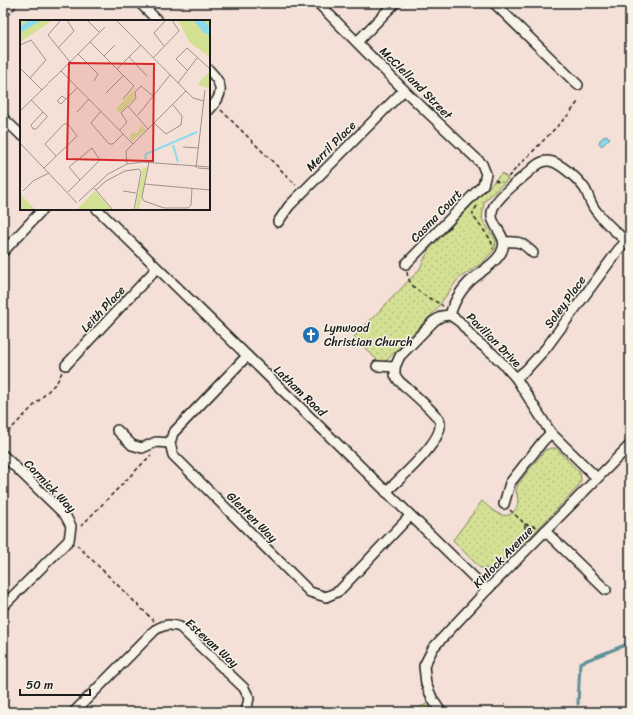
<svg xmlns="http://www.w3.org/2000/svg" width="633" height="715" font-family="Sriracha,sans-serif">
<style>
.grass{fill:#d4e194;stroke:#787e58}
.park{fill:url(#park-dots);stroke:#787e58}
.water{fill:url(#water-waves);stroke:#5f8f98}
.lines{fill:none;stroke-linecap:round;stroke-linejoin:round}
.stream{stroke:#5f8f98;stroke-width:3}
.minor-casing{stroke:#1c1c1c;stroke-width:12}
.path{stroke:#1c1c1c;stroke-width:1.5;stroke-dasharray:4 3;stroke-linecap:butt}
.minor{stroke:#f7f3e8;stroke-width:9}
.labels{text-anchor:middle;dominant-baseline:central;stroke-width:3;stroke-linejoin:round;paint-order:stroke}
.street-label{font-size:12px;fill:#1c1c1c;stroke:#f7f3e8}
.poi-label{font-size:12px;fill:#1c1c1c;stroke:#f7f3e8;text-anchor:start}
.inset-river{fill:none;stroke:#8cdbeb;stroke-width:2}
.inset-road{fill:none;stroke:#9e928c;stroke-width:1}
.view{fill:#d62828;fill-opacity:0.15;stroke:#d62828;stroke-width:2}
.inset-edge{fill:none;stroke:#1c1c1c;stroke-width:2}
</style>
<defs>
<pattern id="park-dots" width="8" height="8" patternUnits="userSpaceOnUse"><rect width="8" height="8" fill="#d4e194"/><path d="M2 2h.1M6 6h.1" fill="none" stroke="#b5c07f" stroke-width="1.8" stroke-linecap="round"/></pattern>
<pattern id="water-waves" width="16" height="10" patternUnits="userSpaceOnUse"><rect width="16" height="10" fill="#8cdbeb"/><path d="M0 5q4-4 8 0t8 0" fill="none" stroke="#78bbc9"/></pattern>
</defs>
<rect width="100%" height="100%" fill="#f4e0d6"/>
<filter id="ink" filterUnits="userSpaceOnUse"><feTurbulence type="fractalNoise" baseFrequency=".025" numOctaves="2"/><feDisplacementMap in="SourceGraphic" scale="8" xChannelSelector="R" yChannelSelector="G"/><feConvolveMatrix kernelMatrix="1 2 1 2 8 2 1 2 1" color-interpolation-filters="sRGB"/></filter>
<g filter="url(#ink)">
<polygon class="grass" points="427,704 430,712 409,712"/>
<g class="park">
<polygon points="502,173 508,179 484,202 482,219 496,240 495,249 482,263 458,279 435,311 382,365 354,337 419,270 429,250"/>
<path d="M551 448H556L580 473 581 480 578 487 529 538 493 569 480 568 453 540 482 501C490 508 504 523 514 511 517 508 517 506 518 502 518 494 514 492 518 484L545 450Z"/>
</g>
<polygon class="water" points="606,135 610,138 602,146 599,143 600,140"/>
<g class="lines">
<polyline class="stream" points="578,704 580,663 630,643"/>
<g class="minor-casing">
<g id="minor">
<polyline points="140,3 158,21"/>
<polyline points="318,3 404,90 482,164 486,174 483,185 406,264"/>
<polyline points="494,3 578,85"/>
<polyline points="357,42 395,3"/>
<path d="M209 70C224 85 224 95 209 110"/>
<polyline points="3,118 21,135"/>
<polyline points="97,209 487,590"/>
<polyline points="278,222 289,206 404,90"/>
<path d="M504 242C519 241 522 242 533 253"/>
<polyline points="3,252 43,209"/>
<path d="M450 315C455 298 463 285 479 274 487 267 495 263 501 253 512 234 484 225 494 206 501 194 514 185 524 176 531 171 538 161 547 161 558 160 579 180 585 189 589 196 590 204 596 211 604 222 616 232 626 241"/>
<polyline points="247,356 173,433 170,443 173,455 310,592 326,597 339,591 410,516"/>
<polyline points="66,365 157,268"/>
<polyline points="377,366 395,367"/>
<polyline points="516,378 526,370 546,348 619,249 630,238"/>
<polyline points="117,430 132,445 142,448 156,442 170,443"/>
<polyline points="3,455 65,515 71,526 69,540 3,606"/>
<path d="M386 492C398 480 448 438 439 420 433 410 409 390 399 381L395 375V367L400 356 434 321 442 316 450 315 460 322 474 339 492 353 506 367 516 378 551 433 597 478"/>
<polyline points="504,504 510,483 543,441 551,433"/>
<polyline points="545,531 606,590"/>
<path d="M74 712 155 630C165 624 169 624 180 627L244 688 249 698 246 712"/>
<polyline points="441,712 433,700 426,684 424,666 433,648 487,590 630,445"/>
</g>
</g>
<g class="path">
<polyline points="3,20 20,3"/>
<polyline points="221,110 296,185"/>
<polyline points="508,177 569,114 578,102"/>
<polyline points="495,180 499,182 502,182"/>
<polyline points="477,206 473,212 473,216 491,240 493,249"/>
<path d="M407 272C409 291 429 297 443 306"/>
<polyline points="3,437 57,382 62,372"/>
<polyline points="510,510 525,524 525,538"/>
<polyline points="525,524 537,527"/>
<polyline points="81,526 151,455"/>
<polyline points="77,545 154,621"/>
<polyline points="505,712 505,704"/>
</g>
<use href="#minor" class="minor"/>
</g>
</g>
<defs>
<g id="church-disc" transform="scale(0.9)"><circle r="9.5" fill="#1f6fb2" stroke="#f7f3e8"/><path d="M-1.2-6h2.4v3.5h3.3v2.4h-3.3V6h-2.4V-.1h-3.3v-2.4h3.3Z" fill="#fff"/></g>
</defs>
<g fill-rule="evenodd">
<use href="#church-disc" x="311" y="335"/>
</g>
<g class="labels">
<g class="street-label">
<text transform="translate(416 83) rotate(45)">McClelland Street</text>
<text transform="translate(331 146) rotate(-45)">Merril Place</text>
<text transform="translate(436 216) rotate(-46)">Casma Court</text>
<text transform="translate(565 302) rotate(-54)">Soley Place</text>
<text transform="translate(103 309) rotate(-47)">Leith Place</text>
<text transform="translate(494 340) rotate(45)">Pavilion Drive</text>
<text transform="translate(300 391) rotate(44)">Latham Road</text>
<text transform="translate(50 486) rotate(46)">Carmick Way</text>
<text transform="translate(252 517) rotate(45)">Glenten Way</text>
<text transform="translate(503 557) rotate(-46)">Kinlock Avenue</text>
<text transform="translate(212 643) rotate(42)">Estevan Way</text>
</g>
<g class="poi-label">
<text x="324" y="328">Lynwood<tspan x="324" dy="14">Christian Church</tspan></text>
</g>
</g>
<g transform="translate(20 20)">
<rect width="190" height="190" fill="#f4e0d6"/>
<path d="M0 0H33L0 22ZM158 0H190V37L169 22ZM190 51V69L177 64ZM116 67 113 73 115 78 100 93 96 89ZM121 105 126 110 112 121 109 117 113 112 117 113ZM123 147 128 148 121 181 119 190H115ZM75 171 92 190H56ZM0 174 16 190H0Z" fill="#d4e194"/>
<path d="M9 0H22L0 13V7ZM173 0H183L190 7V15L184 13Z" fill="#8cdbeb"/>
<path class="inset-river" d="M153 125 158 142M125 139 126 134 177 112"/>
<path class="inset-road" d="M41 0 28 15 50 42M67 0 80 13M96 0 173 78 184 81M70 22 114 66 103 79M0 25 11 20 26 40 10 58M144 26 134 13 146 0M38 28 54 11 47 0M58 34 78 54 74 61M84 36 95 25M109 37 127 56M133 38 159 11 152 0M0 48 22 70M97 49 121 25M167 50 156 39 167 28 189 48M41 51 113 124M36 56 85 7M28 63 37 55M158 63 177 38M86 73 103 56M46 79 42 76 37 81 41 84 58 67M11 80 27 96V97L16 109H13L11 105 23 92M109 86 116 78 115 72 121 66 133 76M0 91 28 64M81 91 71 103 89 124H93L103 114M57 92 69 79M118 95 150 55M134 103 146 114 161 105 162 96 153 85M100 110 107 102 101 93 108 86 128 109M0 123 57 183M163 127 179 128M129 142 122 177 124 181 144 188H168L171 185 172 168M107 144 106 131 166 71M24 148 57 116 48 104H44L25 124 36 136M176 148 185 70M178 148 190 149M124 164 190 170M74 168 93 190M76 170 86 161 105 151 119 149 121 152 114 190M3 171 13 161 29 153M103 171 116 173M48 172 80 140 72 128 49 147 60 160M59 181 88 154 107 144 122 142 190 147"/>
<path class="view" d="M49 43 134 44 133 141 47 139Z"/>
<rect width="190" height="190" class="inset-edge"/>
</g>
<rect width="633" height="715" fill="none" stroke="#f7f3e8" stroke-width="16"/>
<rect x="8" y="8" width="617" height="699" fill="none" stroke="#1c1c1c" stroke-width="1.5" filter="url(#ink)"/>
<path d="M20 689v6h70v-6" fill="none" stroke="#1c1c1c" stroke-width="2"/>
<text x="26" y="689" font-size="12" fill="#1c1c1c" stroke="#f7f3e8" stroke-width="3" paint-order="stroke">50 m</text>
</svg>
